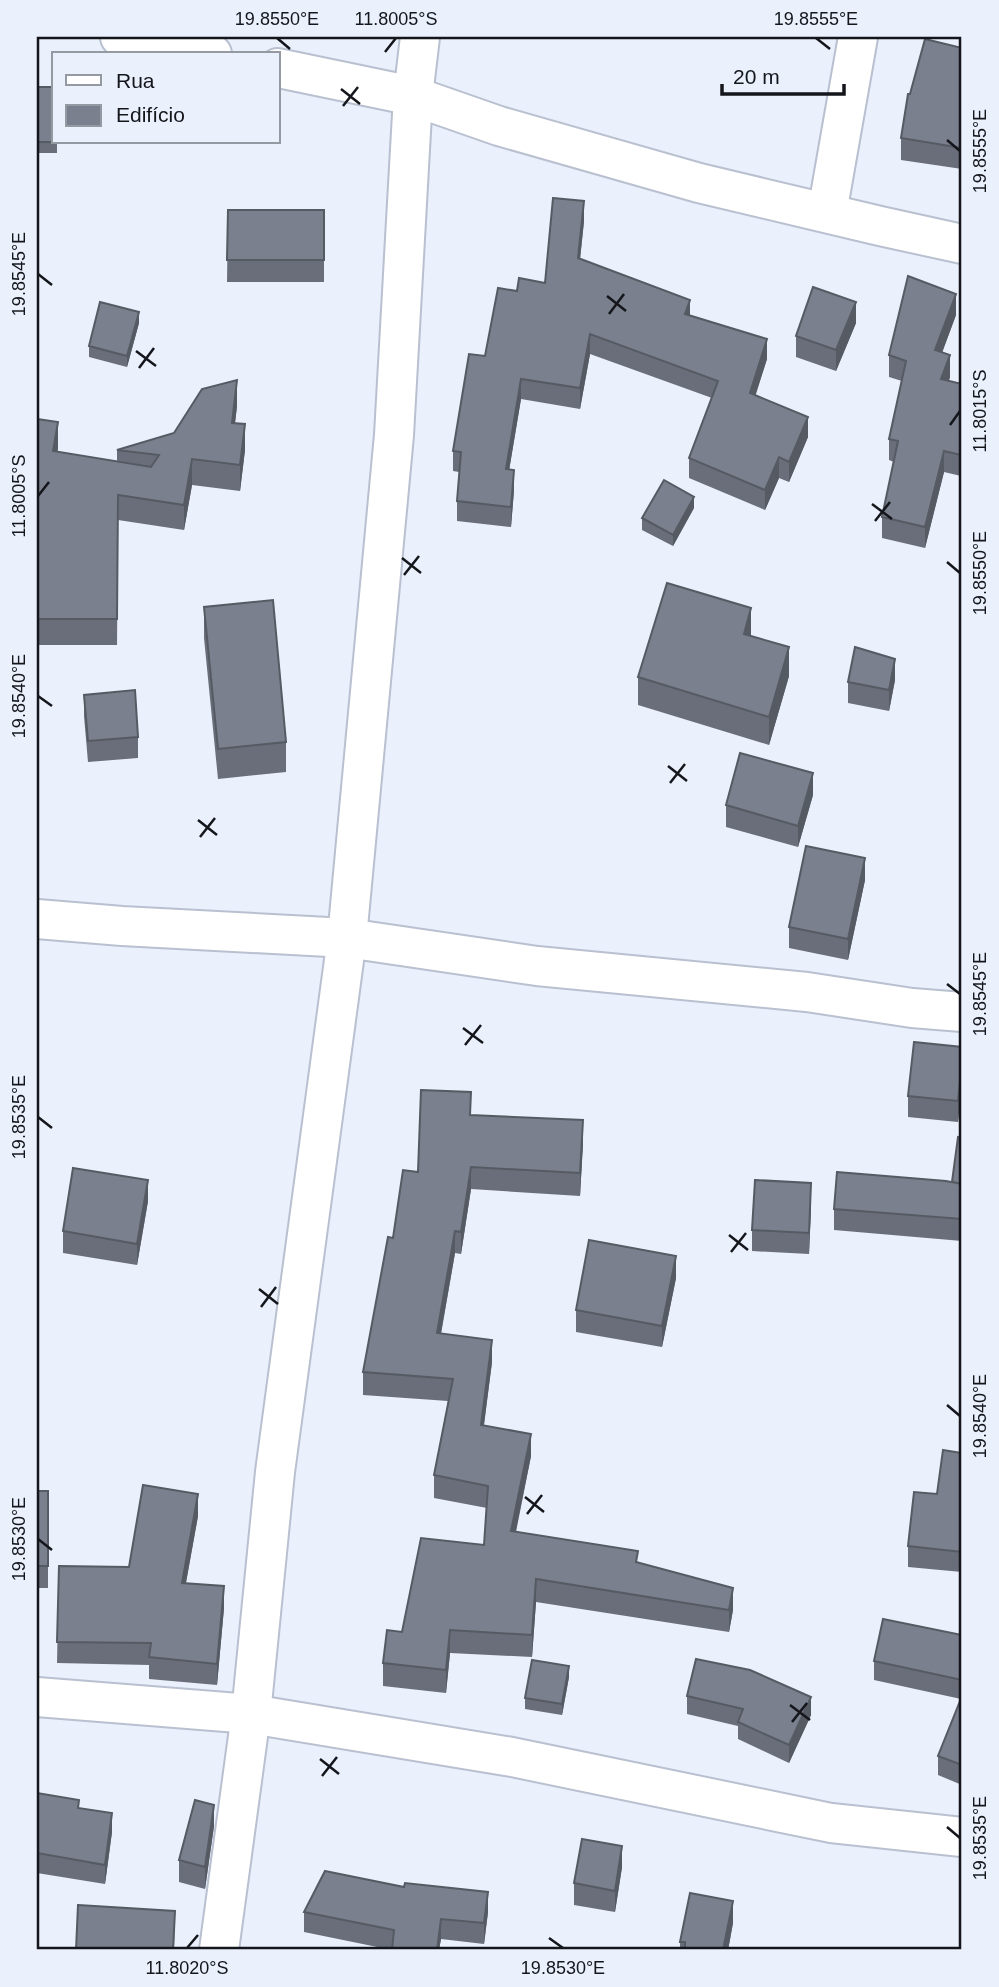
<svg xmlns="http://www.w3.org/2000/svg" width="999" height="1987" font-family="Helvetica,sans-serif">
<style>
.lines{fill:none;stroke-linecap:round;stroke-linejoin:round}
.minor-casing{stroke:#b9c0cf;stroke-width:42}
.minor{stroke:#fff;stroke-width:38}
.wall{fill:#6a6e7a}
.shaded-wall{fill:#565a63}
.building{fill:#7b808e;stroke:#565a63;stroke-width:2}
.ticks{fill:none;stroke:#14161b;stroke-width:2.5}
.neatline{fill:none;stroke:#14161b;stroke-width:2.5}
.ticks-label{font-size:18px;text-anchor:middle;fill:#14161b}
</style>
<rect width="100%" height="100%" fill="#eaf0fc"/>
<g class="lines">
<g class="minor-casing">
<g id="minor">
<polyline points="120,37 212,54"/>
<polyline points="278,68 413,96 499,126 699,183 880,226 962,244"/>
<polyline points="827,213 858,37"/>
<polyline points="37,919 122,926 347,938 537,966 807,992 912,1008 962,1012"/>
<polyline points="37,1697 251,1714 512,1757 831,1823 962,1837"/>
<polyline points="219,1950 251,1714 275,1472 347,938 394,435 413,96 420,37"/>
</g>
</g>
<use href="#minor" class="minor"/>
</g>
<g class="wall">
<polygon points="962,48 962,169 901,160 901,138"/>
<polygon points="37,87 57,142 57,153 37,153"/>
<polygon points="228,210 324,210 324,282 227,282"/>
<polygon points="584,221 580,259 690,315 767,359 755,395 808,437 789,482 779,478 765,510 689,478 689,458 712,398 590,354 580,409 521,399 509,470 514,490 511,527 457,521 457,501 459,472 453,471 453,451 485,356 517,291 545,283"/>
<polygon points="956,315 942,352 950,377 949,381 962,384 962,471 961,476 944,472 925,548 882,538 882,517 894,462 889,460 889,439 902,381 889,377 889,355"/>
<polygon points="139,323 127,367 89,357 89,346"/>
<polygon points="856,323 836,371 796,357 796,336"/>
<polygon points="237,406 235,423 245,450 240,491 192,485 184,530 118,520 117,645 37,645 37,419 58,448 57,452 117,461 117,450 174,433"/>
<polygon points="694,508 673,546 642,530 642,518"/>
<polygon points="204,607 286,742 286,772 218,779 204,638"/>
<polygon points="751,636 789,676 769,745 638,705 638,677"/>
<polygon points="895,680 889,711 848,703 848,682"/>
<polygon points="84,695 138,737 138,758 88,762 84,716"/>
<polygon points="813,795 798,847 726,827 726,805"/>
<polygon points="865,880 848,960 789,948 789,927"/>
<polygon points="962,1047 962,1083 958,1122 908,1117 908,1096"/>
<polygon points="471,1115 583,1143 580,1196 471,1189 461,1254 455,1253 441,1334 492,1362 484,1425 531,1456 516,1532 638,1562 733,1610 729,1632 536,1602 532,1657 450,1653 446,1693 383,1686 383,1663 402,1632 484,1545 487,1508 434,1498 434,1475 448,1401 363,1395 363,1372 393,1238 418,1172"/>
<polygon points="962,1138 962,1241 834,1230 834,1209 952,1182"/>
<polygon points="148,1201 137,1265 63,1253 63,1231"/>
<polygon points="811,1205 809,1254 752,1251 752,1230"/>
<polygon points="676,1278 662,1347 576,1332 576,1310"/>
<polygon points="962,1453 962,1572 908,1567 908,1546 937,1494"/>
<rect x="37" y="1491" width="11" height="97"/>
<polygon points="198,1516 186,1583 224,1608 217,1685 149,1679 149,1665 57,1663 59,1566 129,1567"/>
<polygon points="962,1635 962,1785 938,1775 938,1756 961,1699 874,1680 874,1661"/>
<polygon points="569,1677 562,1715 525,1709 525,1698"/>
<polygon points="687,1696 811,1715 789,1763 738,1739 738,1726 687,1714"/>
<polygon points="37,1793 79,1808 112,1832 105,1884 37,1873"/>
<polygon points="214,1826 205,1889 179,1882 179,1860"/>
<polygon points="622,1867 615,1912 574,1905 574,1883"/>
<polygon points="304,1912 488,1912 484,1944 441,1939 439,1950 392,1950 304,1932"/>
<polygon points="733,1923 728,1950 680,1950 680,1942"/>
</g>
<g class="shaded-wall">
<polygon points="584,201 584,221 578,278 578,258"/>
<polygon points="956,294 956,315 935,372 935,350"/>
<polygon points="690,300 690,320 685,314"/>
<polygon points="856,302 856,323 836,371 836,350"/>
<polygon points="139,312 139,323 127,367 127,356"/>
<polygon points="590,334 590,354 580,409 580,388"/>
<polygon points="767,339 767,359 750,413 750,393"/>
<polygon points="950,355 950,377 941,400 941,379"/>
<polygon points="521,379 521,399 506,489 506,469"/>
<polygon points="237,380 237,406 232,449 232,423"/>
<polygon points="808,417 808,437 789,482 789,462"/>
<polygon points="58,422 58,448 53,477 53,451"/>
<polygon points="245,424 245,450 240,491 240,465"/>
<polygon points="962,449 962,471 961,476 961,455"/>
<polygon points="944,451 944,472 925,548 925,527"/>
<polygon points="779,457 779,478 765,510 765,490"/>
<polygon points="192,459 192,485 184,530 184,505"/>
<polygon points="514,470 514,490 511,527 511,507"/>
<polygon points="694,497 694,508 673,546 673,535"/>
<polygon points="751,608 751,637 744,634"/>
<polygon points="789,647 789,676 769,745 769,717"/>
<polygon points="895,659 895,680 889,711 889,690"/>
<polygon points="813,773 813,795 798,847 798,826"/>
<polygon points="865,858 865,880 848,960 848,939"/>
<polygon points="962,1061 962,1083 958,1122 958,1101"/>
<polygon points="583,1120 583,1143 580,1196 580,1173"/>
<polygon points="471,1167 471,1189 461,1254 461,1232"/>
<polygon points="148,1180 148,1201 137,1265 137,1244"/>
<polygon points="811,1183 811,1205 809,1254 809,1233"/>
<polygon points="455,1231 455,1253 437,1355 437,1333"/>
<polygon points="676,1256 676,1278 662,1347 662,1326"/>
<polygon points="492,1340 492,1362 481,1447 481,1425"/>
<polygon points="531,1434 531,1456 511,1554 511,1531"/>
<polygon points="198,1494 198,1516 182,1604 182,1583"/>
<polygon points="536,1579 536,1602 532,1657 532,1635"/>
<polygon points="224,1586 224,1608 217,1685 217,1664"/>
<polygon points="733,1588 733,1610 729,1632 729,1610"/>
<polygon points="450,1630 450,1653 446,1693 446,1670"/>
<polygon points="569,1666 569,1677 562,1715 562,1704"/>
<polygon points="811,1697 811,1715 789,1763 789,1745"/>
<polygon points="214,1805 214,1826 205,1889 205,1867"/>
<polygon points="112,1813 112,1832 105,1884 105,1865"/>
<polygon points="622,1846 622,1867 615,1912 615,1891"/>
<polygon points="488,1892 488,1912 484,1944 484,1923"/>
<polygon points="733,1901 733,1923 728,1950 723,1950"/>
<polygon points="175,1911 174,1950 173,1950"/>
<polygon points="441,1919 441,1939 439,1950 437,1950"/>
</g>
<g class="building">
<polygon points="925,39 962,48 962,148 901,138 908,94 910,94"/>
<rect x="37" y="87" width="17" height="55"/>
<polygon points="553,198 584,201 578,258 690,300 685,314 767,339 750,393 808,417 789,462 779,457 765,490 689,458 718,381 590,334 580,388 521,379 506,469 514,470 511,507 457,501 461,452 453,451 469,354 485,356 498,288 517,291 519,278 545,283"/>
<polygon points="228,210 324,210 324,260 227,260"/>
<polygon points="908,276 956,294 935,350 950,355 941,379 962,384 962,449 961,455 944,451 925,527 882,517 898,441 889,439 906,361 889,355"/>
<polygon points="813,287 856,302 836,350 796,336"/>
<polygon points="100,302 139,312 127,356 89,346"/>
<polygon points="237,380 232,423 245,424 240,465 192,459 184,505 118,495 117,619 37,619 37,419 58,422 53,451 151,467 159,455 117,450 174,433 202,389"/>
<polygon points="664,480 694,497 673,535 642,518"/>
<polygon points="667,583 751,608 744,634 789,647 769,717 638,677"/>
<polygon points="273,600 286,742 218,749 204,607"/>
<polygon points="855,647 895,659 889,690 848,682"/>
<polygon points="135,690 138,737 88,741 84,695"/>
<polygon points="740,753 813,773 798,826 726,805"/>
<polygon points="806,846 865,858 848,939 789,927"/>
<polygon points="914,1042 962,1047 962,1061 958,1101 908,1096"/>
<polygon points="421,1090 471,1092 470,1115 583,1120 580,1173 471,1167 461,1232 455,1231 437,1333 492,1340 481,1425 531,1434 511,1531 638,1551 636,1562 733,1588 729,1610 536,1579 532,1635 450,1630 446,1670 383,1663 387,1630 402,1632 421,1538 484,1545 488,1486 434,1475 453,1379 363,1372 388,1237 393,1238 403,1170 418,1172"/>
<polygon points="958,1137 962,1138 962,1184 952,1182"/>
<polygon points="73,1168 148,1180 137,1244 63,1231"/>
<polygon points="837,1172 946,1181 962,1184 962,1219 834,1209"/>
<polygon points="755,1180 811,1183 809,1233 752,1230"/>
<polygon points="589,1240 676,1256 662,1326 576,1310"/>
<polygon points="943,1450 962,1453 962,1552 908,1546 914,1492 937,1494"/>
<polygon points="143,1485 198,1494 182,1583 224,1586 217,1664 149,1657 151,1643 57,1642 59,1566 129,1567"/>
<rect x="37" y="1491" width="11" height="75"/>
<polygon points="883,1619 962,1635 962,1680 874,1661"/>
<polygon points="696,1659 750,1670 811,1697 789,1745 738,1722 743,1709 687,1696"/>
<polygon points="532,1660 569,1666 562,1704 525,1698"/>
<polygon points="962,1696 962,1765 938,1756"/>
<polygon points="37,1793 79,1800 78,1808 112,1813 105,1865 37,1853"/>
<polygon points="195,1800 214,1805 205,1867 179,1860"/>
<polygon points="582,1839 622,1846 615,1891 574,1883"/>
<polygon points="325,1871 404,1887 405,1883 488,1892 484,1923 441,1919 437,1950 392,1950 394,1930 304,1912"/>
<polygon points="690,1893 733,1901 723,1950 685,1950 685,1942 680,1942"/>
<polygon points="78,1905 175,1911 173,1950 76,1950"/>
</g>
<path class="ticks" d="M277 38 290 49M816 38 830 49M385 52 396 38M341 89 360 104M343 106 358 87M947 140 960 151M38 274 52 285M607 296 626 311M609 314 624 294M136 351 156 366M139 368 154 348M950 425 960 411M38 496 49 482M872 504 892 519M875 521 890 502M402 558 421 573M947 562 960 573M404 575 419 556M38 696 52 706M668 766 687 781M670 783 685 764M198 820 217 835M200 837 215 818M947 984 960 994M463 1028 483 1043M465 1045 481 1025M38 1117 52 1128M729 1235 748 1250M731 1252 746 1233M259 1289 278 1304M261 1307 276 1287M947 1405 960 1416M525 1497 544 1512M527 1514 542 1495M38 1539 52 1550M790 1705 810 1720M792 1722 807 1703M320 1759 339 1774M322 1776 337 1757M947 1827 960 1838M549 1938 563 1948M187 1948 198 1935"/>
<rect width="999" height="1987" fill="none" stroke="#eaf0fc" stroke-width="77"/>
<rect x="52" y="52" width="228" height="91" fill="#eaf0fc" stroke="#9499a2" stroke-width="2"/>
<rect x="66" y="75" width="35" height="10" fill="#ffffff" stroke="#9499a2" stroke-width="2"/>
<text x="116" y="88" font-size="21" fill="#14161b">Rua</text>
<rect x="66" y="105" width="35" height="21" fill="#7b808e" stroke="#9499a2" stroke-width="2"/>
<text x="116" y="122" font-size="21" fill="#14161b">Edifício</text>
<path d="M722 84v10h122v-10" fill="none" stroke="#14161b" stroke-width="3.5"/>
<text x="733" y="84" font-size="21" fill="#14161b" stroke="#eaf0fc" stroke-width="5" paint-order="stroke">20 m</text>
<rect x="38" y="38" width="922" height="1910" class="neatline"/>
<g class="ticks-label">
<text x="277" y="25">19.8550°E</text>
<text x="396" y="25">11.8005°S</text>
<text x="816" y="25">19.8555°E</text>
<text transform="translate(980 151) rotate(-90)" y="6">19.8555°E</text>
<text transform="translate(19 274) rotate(-90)" y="6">19.8545°E</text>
<text transform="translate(980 411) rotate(-90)" y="6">11.8015°S</text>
<text transform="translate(19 496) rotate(-90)" y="6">11.8005°S</text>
<text transform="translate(980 573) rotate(-90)" y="6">19.8550°E</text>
<text transform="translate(19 696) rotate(-90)" y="6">19.8540°E</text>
<text transform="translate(980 994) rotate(-90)" y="6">19.8545°E</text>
<text transform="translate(19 1117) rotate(-90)" y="6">19.8535°E</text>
<text transform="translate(980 1416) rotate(-90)" y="6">19.8540°E</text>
<text transform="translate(19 1539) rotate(-90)" y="6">19.8530°E</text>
<text transform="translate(980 1838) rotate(-90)" y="6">19.8535°E</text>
<text x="187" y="1974">11.8020°S</text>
<text x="563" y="1974">19.8530°E</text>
</g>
</svg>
